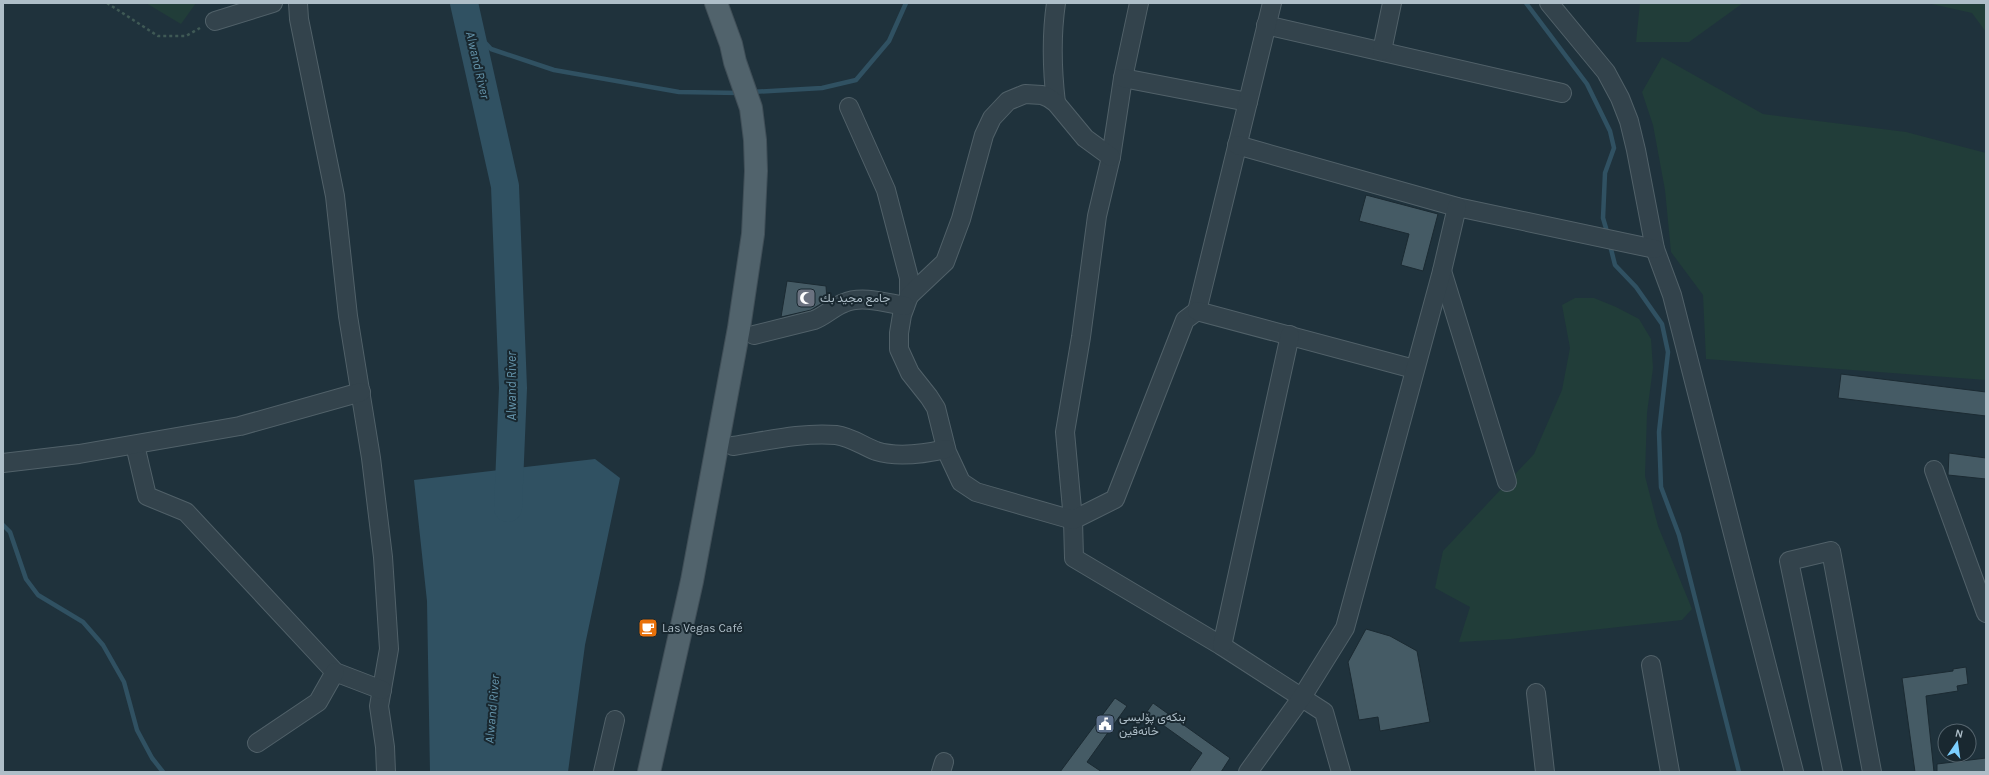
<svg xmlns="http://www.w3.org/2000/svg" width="1989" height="775" font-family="Karla,Vazirmatn,sans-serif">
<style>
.green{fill:#213d39}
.water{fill:#305162}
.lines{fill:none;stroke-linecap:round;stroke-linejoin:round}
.stream{stroke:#305162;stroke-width:4.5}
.river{stroke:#305162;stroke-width:28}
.building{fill:#455b65;stroke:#1b2a32}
.minor-casing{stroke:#516169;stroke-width:20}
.major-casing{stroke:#404f58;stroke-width:24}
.path{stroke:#3f5955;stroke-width:2.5;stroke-dasharray:3 3;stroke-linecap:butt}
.minor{stroke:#33434c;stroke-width:18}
.major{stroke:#51636c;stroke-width:22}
.labels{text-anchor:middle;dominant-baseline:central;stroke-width:4;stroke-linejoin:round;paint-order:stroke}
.poi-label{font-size:12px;fill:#aebec8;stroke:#192830;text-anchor:start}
.water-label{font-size:13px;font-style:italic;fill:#6493aa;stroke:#192830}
</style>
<rect width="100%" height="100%" fill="#1f323c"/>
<g class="green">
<polygon points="146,3 196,3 181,24"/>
<polygon points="1640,3 1743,3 1689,42 1636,42"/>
<polygon points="1927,3 1986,3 1986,32 1972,13"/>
<polygon points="1662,57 1763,114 1906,132 1986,153 1986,380 1706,359 1703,295 1671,252 1665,190 1653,125 1642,92"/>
<polygon points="1575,298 1594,298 1616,307 1639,319 1651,339 1653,368 1647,413 1645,476 1658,526 1692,609 1682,620 1511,639 1459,642 1470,607 1435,588 1443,551 1534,454 1562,390 1570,348 1562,305"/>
</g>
<polygon class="water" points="595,459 620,478 585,645 568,772 430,772 427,601 414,480"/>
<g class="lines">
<g class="stream">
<polyline points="1526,3 1587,84 1610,131 1614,148 1605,173 1603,218 1608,235"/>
<polyline points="469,25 491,49 554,70 679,92 740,93"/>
<polyline points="751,92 822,88 856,80 889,41 906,3"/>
<polyline points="1610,245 1615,265 1636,287 1662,324 1668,352 1659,432 1661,487 1679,535 1739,772"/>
<polyline points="3,525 10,532 26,579 38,595 83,622 103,645 124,682 137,730 152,758 163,772"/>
</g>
<polyline class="river" points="464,3 505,186 513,388 508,508"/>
</g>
<g class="building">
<polygon points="1366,195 1438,214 1423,271 1401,265 1409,234 1359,221"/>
<polygon points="787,281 826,286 827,300 811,310 781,317"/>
<polygon points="1841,374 1986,392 1986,416 1838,398"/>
<polygon points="1949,453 1986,458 1986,479 1948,475"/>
<polygon points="1366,629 1390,636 1417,651 1430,722 1380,731 1378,717 1359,720 1348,662"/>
<polygon points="1966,667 1968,684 1957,686 1958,691 1926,696 1934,772 1915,772 1902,678 1953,671 1953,669"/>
<polygon points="1115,698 1127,706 1087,762 1102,772 1060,772"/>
<polygon points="1153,703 1230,758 1221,772 1189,772 1202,753 1146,713"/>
<polygon points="1986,758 1986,772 1937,772 1937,764"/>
</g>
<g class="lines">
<g class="minor-casing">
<g id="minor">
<polyline points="298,3 299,19 335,196 348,316 371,458 383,557 389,649 379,706 385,747 386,772"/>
<path d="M1056 3C1051 37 1052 69 1056 103"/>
<polyline points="1139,3 1123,78 1111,157 1097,216 1081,337 1065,432 1073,520 1074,558 1222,646 1324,712 1341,772"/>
<polyline points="1549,3 1606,72 1620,98 1629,121 1636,150 1655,249 1672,295 1794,772"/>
<polyline points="215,21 273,3"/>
<polyline points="1266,25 1562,93"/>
<polyline points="1382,51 1392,3"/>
<polyline points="1123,78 1248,102"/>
<polyline points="849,107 886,190 909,278 909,296 902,315 899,333 899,349 910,373 929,397 936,408 947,452 961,482 976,492 1073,520 1115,499 1185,320 1197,311 1272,3"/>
<polyline points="1237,145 1457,207 1655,249"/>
<polyline points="1442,271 1507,482"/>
<polyline points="909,296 945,262 961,219 984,135 992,118 1008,101 1025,94 1042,95 1049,98 1056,103 1085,138 1111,157"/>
<polyline points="1197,311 1414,369"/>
<path d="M754 335 814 320C825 316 833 307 844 303 861 295 887 303 905 306"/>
<polyline points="135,445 147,496 186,512 335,672 382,690"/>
<path d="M733 446C766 441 802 432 836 435 851 437 863 446 876 451 898 458 924 454 946 449"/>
<polyline points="3,463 79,454 240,426 361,392"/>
<polyline points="1934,470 1986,613"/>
<polyline points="1222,646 1290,335"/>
<polyline points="1651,665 1670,772"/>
<polyline points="1536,693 1545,772"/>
<polyline points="257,743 318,702 335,672"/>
<polyline points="603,772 615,720"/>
<polyline points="941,772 944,762"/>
<polyline points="1248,772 1302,697 1345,628 1442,271 1457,207"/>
<polyline points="1833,772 1789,561 1831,551 1872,772"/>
</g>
</g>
<g class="major-casing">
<polyline id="major" points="649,772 692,581 739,328 753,234 756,171 755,140 751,108 735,62 731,44 716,3"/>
</g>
<polyline class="path" points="107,3 158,36 186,36 200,28"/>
<use href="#minor" class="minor"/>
<use href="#major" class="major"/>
</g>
<defs>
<g id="mosque-square" transform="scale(1)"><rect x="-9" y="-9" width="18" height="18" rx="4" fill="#6b7280" stroke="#192830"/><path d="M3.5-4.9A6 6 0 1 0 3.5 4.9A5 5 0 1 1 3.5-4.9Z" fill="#fff"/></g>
<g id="cafe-square" transform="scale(1)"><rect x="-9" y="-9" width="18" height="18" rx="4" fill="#e8710a" stroke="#192830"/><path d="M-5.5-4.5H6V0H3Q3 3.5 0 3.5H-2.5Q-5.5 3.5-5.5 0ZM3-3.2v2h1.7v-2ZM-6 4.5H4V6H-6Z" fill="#fff"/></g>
<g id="civic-square" transform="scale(1)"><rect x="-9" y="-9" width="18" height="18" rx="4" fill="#5c6f8a" stroke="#192830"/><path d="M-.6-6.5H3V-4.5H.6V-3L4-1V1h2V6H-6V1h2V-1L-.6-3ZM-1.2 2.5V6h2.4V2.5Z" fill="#fff"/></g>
</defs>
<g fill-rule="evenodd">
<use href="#mosque-square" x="806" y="298"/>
<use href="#cafe-square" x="648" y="628"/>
<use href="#civic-square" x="1105" y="724"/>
</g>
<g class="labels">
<g class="poi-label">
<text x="820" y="298">جامع مجيد بك</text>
<text x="662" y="628">Las Vegas Café</text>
<text x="1119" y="717">بنکەی پۆلیسی<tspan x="1119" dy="14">خانەقین</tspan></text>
</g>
<g class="water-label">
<text transform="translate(478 65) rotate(77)">Alwand River</text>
<text transform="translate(511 386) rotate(-90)">Alwand River</text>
<text transform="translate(492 709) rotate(-85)">Alwand River</text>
</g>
</g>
<rect width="1989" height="775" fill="none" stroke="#aebec8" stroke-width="8"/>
<g transform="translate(1957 743) rotate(13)"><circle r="19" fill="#192830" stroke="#55646d"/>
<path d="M0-3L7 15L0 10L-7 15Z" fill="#7ccfff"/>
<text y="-6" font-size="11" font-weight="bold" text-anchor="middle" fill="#aebec8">N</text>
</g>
</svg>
